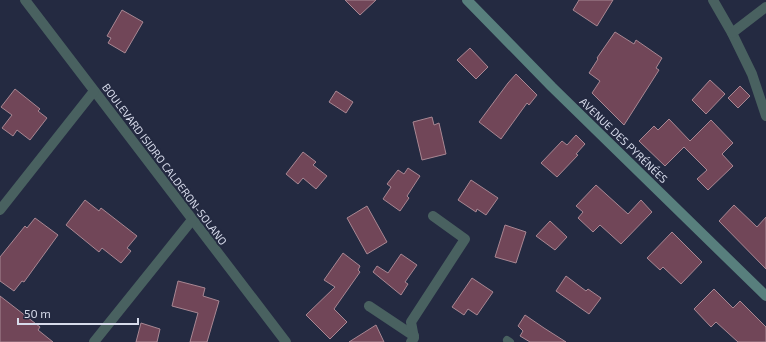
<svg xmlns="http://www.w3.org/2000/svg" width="766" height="342" font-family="'Exo 2',sans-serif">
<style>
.building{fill:#714658;stroke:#a88793}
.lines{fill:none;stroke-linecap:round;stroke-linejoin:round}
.service{stroke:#496160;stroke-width:8}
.minor{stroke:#496160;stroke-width:10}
.secondary{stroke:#587f7d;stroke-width:10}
.labels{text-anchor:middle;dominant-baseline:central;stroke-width:4;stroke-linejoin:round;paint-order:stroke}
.street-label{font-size:11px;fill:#d7dbeb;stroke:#242a41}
</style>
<rect width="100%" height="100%" fill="#242a41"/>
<g class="building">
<polygon points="345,0 376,0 360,15"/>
<polygon points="579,0 613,0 597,26 573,10"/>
<polygon points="122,10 143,22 125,53 108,43 111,38 107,36"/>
<polygon points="615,32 634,44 636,40 662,58 656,68 659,70 624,125 592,93 600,81 589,73 598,59 597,58"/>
<polygon points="470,48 488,67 476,79 457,60"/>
<polygon points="516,74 537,95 529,105 527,103 501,139 479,122 508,83"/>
<polygon points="710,80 725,94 706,114 692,100"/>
<polygon points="740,86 750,96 738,108 728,98"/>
<polygon points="15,89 40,109 38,111 47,118 30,140 17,130 13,136 2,128 12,115 1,107"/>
<polygon points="336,91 353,102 346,113 329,102"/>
<polygon points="432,117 434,125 439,123 446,154 422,160 413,122"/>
<polygon points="669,119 690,141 711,120 733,143 722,154 733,166 708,190 697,179 707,170 684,147 665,166 639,141 654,126 658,130"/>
<polygon points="576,135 585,144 576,154 578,155 557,177 541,163 562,141 567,145"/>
<polygon points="303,152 316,162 313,165 327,176 316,189 303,178 298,184 286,174"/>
<polygon points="408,168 420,176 407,196 409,198 400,211 383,199 391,187 387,184 398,170 404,174"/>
<polygon points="471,180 498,198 486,215 477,209 476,212 458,200"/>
<polygon points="596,185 628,214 641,200 652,212 621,244 600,225 593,232 578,218 583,212 576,206"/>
<polygon points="85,200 99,211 101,208 137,236 127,248 131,251 121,263 102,248 99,252 66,225"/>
<polygon points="734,205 757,227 766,217 766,269 719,221"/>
<polygon points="367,206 387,242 367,254 347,218"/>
<polygon points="35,218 58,235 24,282 22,281 14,291 0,281 0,257 25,226 27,228"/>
<polygon points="550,221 567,237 555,250 536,236"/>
<polygon points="505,225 526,232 516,263 495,257"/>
<polygon points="672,232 702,262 681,284 663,267 660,270 647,258"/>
<polygon points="343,253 360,266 358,270 360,272 334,309 347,322 330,339 306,315 335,287 324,280"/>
<polygon points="401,254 417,265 405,282 408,284 401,295 373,272 377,266 388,273"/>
<polygon points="566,276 586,291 588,289 601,298 589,314 556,291"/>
<polygon points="472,278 493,292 477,315 468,309 464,315 452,307"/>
<polygon points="178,281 205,288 203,296 219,301 207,342 190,342 198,313 172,306"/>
<polygon points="714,289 733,308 740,301 766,327 766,342 738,342 716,322 711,327 694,309"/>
<polygon points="0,296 40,327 38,330 53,342 0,342"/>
<polygon points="525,315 544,328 566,342 530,342 520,336 523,331 518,326"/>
<polygon points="141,323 160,329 157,342 136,342"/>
<polygon points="376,325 384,342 349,342"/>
</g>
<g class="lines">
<polyline class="service" points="507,340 510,342"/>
<g class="minor">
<polyline points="25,0 286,342"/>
<polyline points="713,0 732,33 752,74 766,116"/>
<polyline points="732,33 766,7"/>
<polyline points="0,210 94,91"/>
<polyline points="369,306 414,336"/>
<polyline points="94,342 192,220"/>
<polyline points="411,342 414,338 411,322 465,239 433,216"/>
</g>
<polyline class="secondary" points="467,0 552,87 766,296"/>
</g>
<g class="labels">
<g class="street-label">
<text transform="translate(624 140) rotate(44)">AVENUE DES PYRÉNÉES</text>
<text transform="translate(165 164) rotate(53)">BOULEVARD ISIDRO CALDERON-SOLANO</text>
</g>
</g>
<path d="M18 318v6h120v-6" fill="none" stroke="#d7dbeb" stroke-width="2"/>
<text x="24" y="318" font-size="12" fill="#d7dbeb" stroke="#242a41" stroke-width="3" paint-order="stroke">50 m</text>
</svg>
